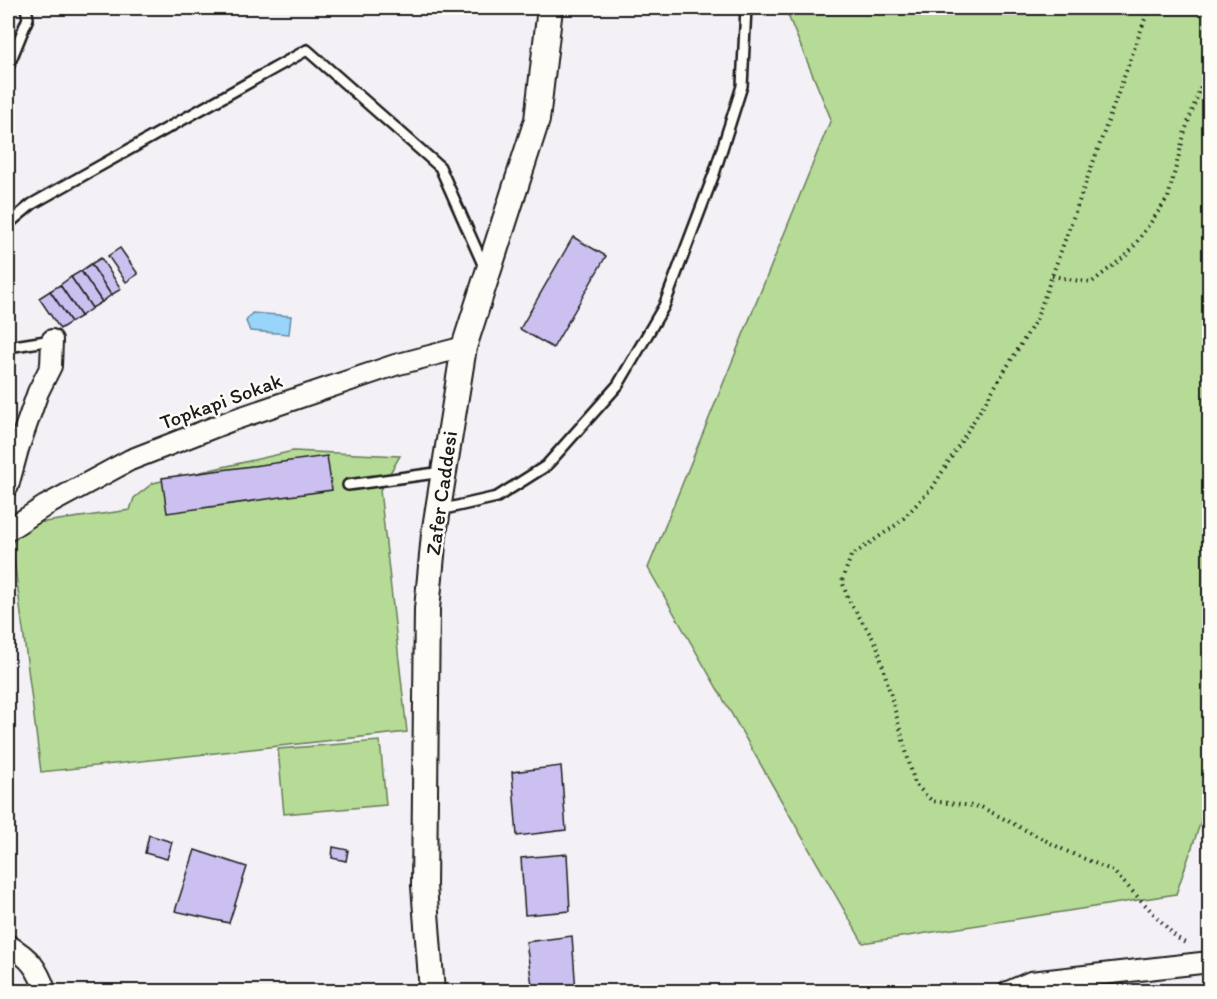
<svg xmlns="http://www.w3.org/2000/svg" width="1217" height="999" font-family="Itim,sans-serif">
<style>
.green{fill:#b5db96;stroke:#687c59;stroke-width:1.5}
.water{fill:#99d5fa;stroke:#678ba1;stroke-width:1.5}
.building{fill:#ccc0f1;stroke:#1c1c1c;stroke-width:1.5}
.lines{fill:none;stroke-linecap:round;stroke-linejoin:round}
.service-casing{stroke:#1c1c1c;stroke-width:14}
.minor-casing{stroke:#1c1c1c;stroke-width:24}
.tertiary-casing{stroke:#1c1c1c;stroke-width:28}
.path{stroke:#1c1c1c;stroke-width:4;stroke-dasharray:1.5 4.5;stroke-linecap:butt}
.service{stroke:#fdfcf7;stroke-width:9}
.minor{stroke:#fdfcf7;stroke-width:20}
.tertiary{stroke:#fdfcf7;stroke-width:24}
.labels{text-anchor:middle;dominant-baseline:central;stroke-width:5;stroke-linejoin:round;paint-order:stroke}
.street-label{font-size:21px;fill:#1c1c1c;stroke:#fdfcf7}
</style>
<rect width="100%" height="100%" fill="#f3f0f6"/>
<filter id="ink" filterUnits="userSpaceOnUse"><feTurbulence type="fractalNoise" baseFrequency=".0167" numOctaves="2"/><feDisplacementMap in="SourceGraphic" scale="12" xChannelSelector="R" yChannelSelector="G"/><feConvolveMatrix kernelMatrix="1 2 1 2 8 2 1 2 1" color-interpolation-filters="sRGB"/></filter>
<g filter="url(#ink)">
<g class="green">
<polygon points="785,8 1209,8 1210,795 1176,894 863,943 648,568 831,119"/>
<polygon points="293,451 400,456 380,490 407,732 41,772 12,543 30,524 130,510 134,498 153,483"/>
<polygon points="380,741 386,805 284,814 278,749"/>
</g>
<polygon class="water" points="252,313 291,316 289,334 250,331 246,321"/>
<g class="building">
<polygon points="573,237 606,256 553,348 520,329"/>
<polygon points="120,248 138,274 126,282 108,256"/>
<polygon points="101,258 121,289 111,295 91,264"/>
<polygon points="91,264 111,295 102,302 81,271"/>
<polygon points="81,271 102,302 92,308 71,277"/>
<polygon points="71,277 92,308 81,316 60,285"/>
<polygon points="60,285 81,316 71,322 50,291"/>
<polygon points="50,291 71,322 60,329 39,298"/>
<polygon points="327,456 332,490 167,513 162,478"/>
<polygon points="561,766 566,830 517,836 512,772"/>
<polygon points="149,835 172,842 167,859 145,853"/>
<polygon points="333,847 348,850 346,861 332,858"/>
<polygon points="195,850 247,867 229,923 175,911"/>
<polygon points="567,854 570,911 525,915 521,858"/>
<polygon points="572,936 576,992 533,992 526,942"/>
</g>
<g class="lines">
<g class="service-casing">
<g id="service">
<polyline points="8,67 28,18 26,8"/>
<polyline points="8,224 32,204 307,50 440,167 485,269"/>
<polyline points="8,347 52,340"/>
<polyline points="348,485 443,472"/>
<polyline points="440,510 497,497 546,466 618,385 664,306 714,174 742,86 746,8"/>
</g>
</g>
<g class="minor-casing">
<g id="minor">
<polyline points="8,486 18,449 38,392 51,366 52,340"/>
<polyline points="8,530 45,506 130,460 230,421 395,365 464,347"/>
<path d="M8 945C30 958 37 967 46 992"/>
<polyline points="1008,992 1031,982 1210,962"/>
</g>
</g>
<g class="tertiary-casing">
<polyline id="tertiary" points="432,992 424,886 427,609 434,534 464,347 537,120 550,8"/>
</g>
<g class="path">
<polyline points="1149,8 1036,320 933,487 899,523 851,556 842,581 848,599 877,645 915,784 932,801 981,807 1064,850 1113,871 1176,937 1185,943"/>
<polyline points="1052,276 1091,283 1129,253 1168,198 1185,131 1210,60"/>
</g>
<use href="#service" class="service"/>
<use href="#minor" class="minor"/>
<use href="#tertiary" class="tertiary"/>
</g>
</g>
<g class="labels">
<g class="street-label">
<text transform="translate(221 401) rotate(-20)">Topkapi Sokak</text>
<text transform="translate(441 493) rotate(-82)">Zafer Caddesi</text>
</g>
</g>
<rect width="1217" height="999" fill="none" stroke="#fdfcf7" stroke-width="30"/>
<rect x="15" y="15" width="1187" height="969" fill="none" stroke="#1c1c1c" stroke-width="2" filter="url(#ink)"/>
</svg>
